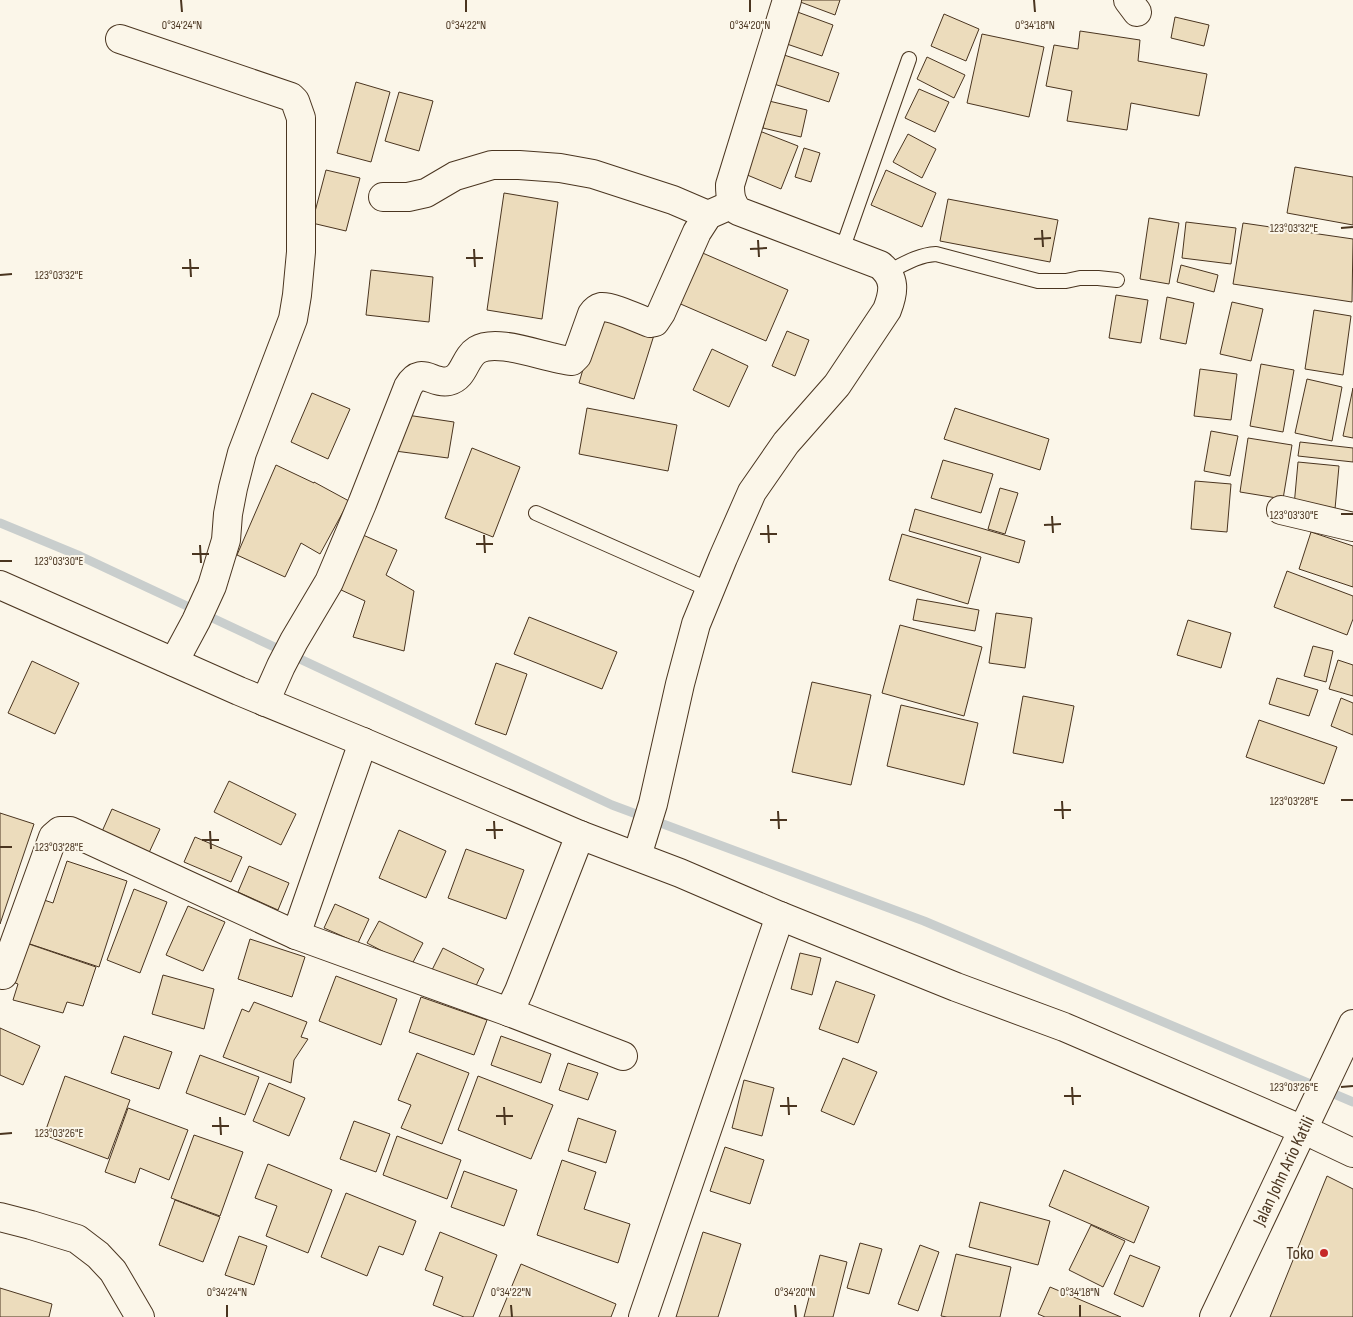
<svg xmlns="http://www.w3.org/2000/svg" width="1353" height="1317" font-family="'Sofia Sans Condensed',sans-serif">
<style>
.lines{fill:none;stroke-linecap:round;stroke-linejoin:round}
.stream{stroke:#c9cecd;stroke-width:9}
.building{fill:#ecdcbc;stroke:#4a3520}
.service-casing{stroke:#4a3520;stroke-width:16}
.minor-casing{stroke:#4a3520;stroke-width:30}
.tertiary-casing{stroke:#4a3520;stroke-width:30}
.primary-casing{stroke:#4a3520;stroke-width:30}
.service{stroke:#fbf6e9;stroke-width:14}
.minor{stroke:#fbf6e9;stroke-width:28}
.tertiary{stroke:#fbf6e9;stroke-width:28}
.primary{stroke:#fbf6e9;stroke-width:28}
.ticks{fill:none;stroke:#4a3520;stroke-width:2}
.poi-dot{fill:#c62828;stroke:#fbf6e9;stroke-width:2}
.labels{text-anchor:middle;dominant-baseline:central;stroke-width:4;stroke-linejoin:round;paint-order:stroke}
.street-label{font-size:18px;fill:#4a3520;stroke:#fbf6e9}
.poi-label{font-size:18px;fill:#4a3520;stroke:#fbf6e9;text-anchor:end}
.ticks-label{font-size:12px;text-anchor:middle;fill:#4a3520;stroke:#fbf6e9;stroke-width:4;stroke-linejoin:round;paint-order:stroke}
</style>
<rect width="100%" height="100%" fill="#fbf6e9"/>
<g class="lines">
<polyline class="stream" points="0,523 80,556 612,805 924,921 1353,1102"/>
</g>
<g class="building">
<polygon points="795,0 840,0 835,15"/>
<polygon points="792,10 833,25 822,56 781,42"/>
<polygon points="944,14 979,29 966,61 931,46"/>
<polygon points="1175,17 1209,25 1204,46 1171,38"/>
<polygon points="1080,31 1140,40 1138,61 1207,74 1199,116 1131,103 1127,130 1067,121 1072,91 1046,86 1054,45 1078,49"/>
<polygon points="982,34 1044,47 1029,117 967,103"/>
<polygon points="778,53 839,73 829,102 768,82"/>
<polygon points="927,57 965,75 954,98 917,79"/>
<polygon points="356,82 390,92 371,162 337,153"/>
<polygon points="919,89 949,102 935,132 905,118"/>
<polygon points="399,92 433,101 419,151 385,141"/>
<polygon points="769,101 807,110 801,137 763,128"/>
<polygon points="757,130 798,146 781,189 740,172"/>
<polygon points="908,134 936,149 922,178 893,162"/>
<polygon points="804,148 820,153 811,182 795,177"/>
<polygon points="1295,167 1353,177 1353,225 1287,213"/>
<polygon points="326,170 360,178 346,231 312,223"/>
<polygon points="886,170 936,193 922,227 871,205"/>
<polygon points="504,193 558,202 542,319 487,310"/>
<polygon points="948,199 1058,220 1050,262 940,241"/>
<polygon points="1149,218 1179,223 1169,284 1140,279"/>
<polygon points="1186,222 1236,228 1231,264 1182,258"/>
<polygon points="1243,223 1353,239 1352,302 1233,284"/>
<polygon points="698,251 788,290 766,341 676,302"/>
<polygon points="1181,265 1218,275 1214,292 1177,282"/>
<polygon points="371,270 433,277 429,322 366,315"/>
<polygon points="1116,295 1148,300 1141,343 1109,338"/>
<polygon points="1167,297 1194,303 1186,344 1160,339"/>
<polygon points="1232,302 1263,309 1251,361 1220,354"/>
<polygon points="1314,310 1351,316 1343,375 1305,369"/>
<polygon points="598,318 654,335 634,399 579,383"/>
<polygon points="787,331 809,340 795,376 772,366"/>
<polygon points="712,349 748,366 729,407 693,390"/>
<polygon points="1261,364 1294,370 1283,432 1250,426"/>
<polygon points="1200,369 1237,374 1231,420 1194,416"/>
<polygon points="1307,379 1342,387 1332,441 1295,433"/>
<polygon points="1353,388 1353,438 1343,436"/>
<polygon points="312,393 350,409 328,459 291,442"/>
<polygon points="587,408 677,425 668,471 579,454"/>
<polygon points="955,408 1049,439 1040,470 944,439"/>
<polygon points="400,414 454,422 448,458 395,451"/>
<polygon points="1211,431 1238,436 1230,476 1204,471"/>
<polygon points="1248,438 1292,445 1283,499 1240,492"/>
<polygon points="1300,442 1353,448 1353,462 1298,456"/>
<polygon points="472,448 520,467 493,537 445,518"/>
<polygon points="943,460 993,474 981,513 931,498"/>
<polygon points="1298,462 1339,466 1335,509 1294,506"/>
<polygon points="276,465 314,483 314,482 349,501 320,554 301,543 285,577 237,555"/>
<polygon points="1195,481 1231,484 1227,532 1191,529"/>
<polygon points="1000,488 1018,493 1005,534 988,529"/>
<polygon points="915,509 1025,541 1019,563 909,531"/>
<polygon points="1311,532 1353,546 1353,587 1299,569"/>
<polygon points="902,534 981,557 968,604 889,580"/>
<polygon points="363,535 397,550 386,575 414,591 404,651 353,637 365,601 339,589"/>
<polygon points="1287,571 1353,596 1353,619 1347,635 1274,607"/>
<polygon points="917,599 979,610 975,631 913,620"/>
<polygon points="996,613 1032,618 1025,668 989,663"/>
<polygon points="529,617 617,652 602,689 514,654"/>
<polygon points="1188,620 1231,633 1221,668 1177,655"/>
<polygon points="900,625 982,647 964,716 882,693"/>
<polygon points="1313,646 1333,651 1326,682 1304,676"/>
<polygon points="1338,660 1353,665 1353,696 1329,689"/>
<polygon points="32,661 79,683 55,734 8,713"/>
<polygon points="496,663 527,674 506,735 475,724"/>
<polygon points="1277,678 1318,690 1309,716 1269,704"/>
<polygon points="812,682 871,695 851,785 792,772"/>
<polygon points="1023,696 1074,706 1063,763 1013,753"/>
<polygon points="1341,698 1353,703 1353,735 1331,726"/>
<polygon points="901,705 978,723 964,785 887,766"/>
<polygon points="1259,720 1337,747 1324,784 1246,757"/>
<polygon points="229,781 296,814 281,845 214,812"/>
<polygon points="112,809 160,829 147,857 100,836"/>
<polygon points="0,813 34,824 0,924"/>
<polygon points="399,830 446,851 426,898 379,878"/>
<polygon points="195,837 242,857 231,882 184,862"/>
<polygon points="466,849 524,870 506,919 448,898"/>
<polygon points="67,861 127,881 99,967 27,943 41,899 53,903"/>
<polygon points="249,866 289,883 278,910 238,892"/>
<polygon points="134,889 167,902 140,973 107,960"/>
<polygon points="335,904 369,919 358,943 324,928"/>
<polygon points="188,906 225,922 203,971 166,955"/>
<polygon points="379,921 423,943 411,966 367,943"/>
<polygon points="250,939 305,957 292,997 238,979"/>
<polygon points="26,943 96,967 83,1006 67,1002 63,1013 13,1000 18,984 13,982"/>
<polygon points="443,948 484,969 474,990 432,970"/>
<polygon points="800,953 821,958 812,995 791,989"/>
<polygon points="163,975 214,989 204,1029 152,1014"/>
<polygon points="336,976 397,999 381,1045 319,1021"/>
<polygon points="836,981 875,995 858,1043 819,1029"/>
<polygon points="421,997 487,1020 474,1055 409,1032"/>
<polygon points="254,1002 307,1022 301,1037 308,1039 294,1060 291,1083 223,1057 242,1009 249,1012"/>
<polygon points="0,1028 40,1046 23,1085 0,1075"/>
<polygon points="124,1036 172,1052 159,1089 111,1073"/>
<polygon points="501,1036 551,1054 541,1083 491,1065"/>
<polygon points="417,1053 469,1073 442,1144 401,1128 411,1105 398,1100"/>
<polygon points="200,1055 259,1077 245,1115 186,1093"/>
<polygon points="843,1058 877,1072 854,1125 821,1111"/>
<polygon points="568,1063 598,1073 588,1100 559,1090"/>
<polygon points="65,1076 130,1100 108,1159 44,1135"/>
<polygon points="478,1076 553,1105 531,1159 458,1130"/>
<polygon points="744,1080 774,1088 762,1136 732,1128"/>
<polygon points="269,1083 305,1098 289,1136 253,1121"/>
<polygon points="128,1108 188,1130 169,1180 140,1168 135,1183 105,1172"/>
<polygon points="578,1118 616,1131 606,1163 568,1151"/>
<polygon points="354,1121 390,1134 376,1172 340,1159"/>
<polygon points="194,1135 243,1152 220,1216 171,1198"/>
<polygon points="397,1136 461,1160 447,1199 383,1175"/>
<polygon points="725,1147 764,1160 750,1204 710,1191"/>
<polygon points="562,1160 596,1172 584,1209 630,1224 618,1263 537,1235"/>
<polygon points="268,1164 332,1190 308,1253 266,1236 277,1206 255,1198"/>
<polygon points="1064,1170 1149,1207 1134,1243 1049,1206"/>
<polygon points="464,1171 517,1190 504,1226 451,1207"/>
<polygon points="1327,1176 1353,1189 1353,1317 1270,1317"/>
<polygon points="346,1193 416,1221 403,1255 379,1246 367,1276 321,1257"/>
<polygon points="175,1200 220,1217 203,1262 159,1245"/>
<polygon points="980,1202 1050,1221 1038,1265 969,1247"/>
<polygon points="1091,1225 1125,1241 1103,1287 1069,1270"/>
<polygon points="440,1232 497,1255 473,1317 464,1317 433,1305 443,1277 425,1270"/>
<polygon points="703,1232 741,1244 718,1317 676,1317"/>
<polygon points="239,1236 267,1246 254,1285 225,1275"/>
<polygon points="860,1243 882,1249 869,1294 847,1288"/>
<polygon points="920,1245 939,1252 918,1311 898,1304"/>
<polygon points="956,1254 1011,1267 1000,1317 947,1317 941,1316"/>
<polygon points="820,1255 847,1262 833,1317 804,1317"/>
<polygon points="1130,1255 1160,1267 1143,1307 1114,1294"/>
<polygon points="521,1264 616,1304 611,1317 499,1317"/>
<polygon points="1050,1287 1121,1317 1045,1317 1038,1314"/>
<polygon points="0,1288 52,1304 49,1317 0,1317"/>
</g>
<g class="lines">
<g class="service-casing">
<g id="service">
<polyline points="842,250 909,59"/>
<path d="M888 272C904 264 918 255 936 254L1038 281H1066L1080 278H1098L1117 280"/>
<polyline points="536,513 710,590"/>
</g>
</g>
<g class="minor-casing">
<g id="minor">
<polyline points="1128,0 1137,12"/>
<polyline points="120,39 291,97 295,101 301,118 301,252 297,295 293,319 242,453 233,488 228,514 226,540 212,586 196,621 174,662"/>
<polyline points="383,197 408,197 426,193 455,176 492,165 519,165 560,168 593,174 673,200 708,215"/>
<polyline points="1281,510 1353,527"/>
<path d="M265 702 281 666 294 641 329 582 362 504 408 387C421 364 432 385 449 381 465 377 464 358 477 350 498 337 546 359 572 361L577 356 592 314C594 311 597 308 601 307 612 306 639 319 650 323L655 322 661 313 697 232 708 215 733 204"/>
<path d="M637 856 653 804 680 684 696 624 723 558 752 492 786 443 837 385 887 310C894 292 896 278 880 265L738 211C731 202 730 196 730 185L787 0"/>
<polyline points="296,935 363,742"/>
<polyline points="3,975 53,837 60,831 70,831 296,935 509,1012 623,1056"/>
<polyline points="509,1012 519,991 580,835"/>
<polyline points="0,1217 31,1225 77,1239 98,1255 113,1271 140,1317"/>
<polyline points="643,1317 780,916"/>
</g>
</g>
<g class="tertiary-casing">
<polyline id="tertiary" points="0,585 239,691 363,742 580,835 680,873 780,916 956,987 1064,1027 1317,1136 1353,1153"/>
</g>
<g class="primary-casing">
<g id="primary">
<path id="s1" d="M1214 1317 1353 1024"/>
</g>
</g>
<use href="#service" class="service"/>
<use href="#minor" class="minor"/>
<use href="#tertiary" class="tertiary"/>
<use href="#primary" class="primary"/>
</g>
<path class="ticks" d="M181 0 182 12M466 0V12M750 0V12M1034 0 1035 12M1341 228 1353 227M1042 230 1043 247M1034 239 1051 238M758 240 759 257M474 249 475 267M750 249 767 248M466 258H483M190 259 191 277M182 268H199M0 275 12 274M1341 514H1353M1052 516 1053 533M768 525 769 543M1044 525 1061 524M760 534H777M484 535 485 553M476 544H493M200 545 201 563M192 554H209M0 561H12M1341 800H1353M1062 801 1063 819M1054 810H1071M778 811 779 829M770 820H787M494 821 495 839M486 830H503M210 831 211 849M202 840H219M0 847H12M1072 1087 1073 1105M1341 1087 1353 1086M1064 1096H1081M788 1097 789 1115M780 1106H797M504 1107 505 1125M496 1116H513M220 1117 221 1135M212 1126H229M0 1134 12 1133M227 1305V1317M511 1305 512 1317M795 1305 796 1317M1080 1305V1317"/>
<circle class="poi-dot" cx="1324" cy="1253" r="5"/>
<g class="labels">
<g class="street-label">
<text stroke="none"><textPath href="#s1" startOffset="162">Jalan John Ario Katili</textPath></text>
</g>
<g class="poi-label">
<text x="1314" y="1253">Toko</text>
</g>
</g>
<g class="ticks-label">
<text x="182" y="29">0°34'24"N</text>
<text x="466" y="29">0°34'22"N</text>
<text x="750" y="29">0°34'20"N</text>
<text x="1035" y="29">0°34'18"N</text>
<text x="1294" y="232">123°03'32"E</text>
<text x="59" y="279">123°03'32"E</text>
<text x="1294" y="519">123°03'30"E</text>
<text x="59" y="565">123°03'30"E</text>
<text x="1294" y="805">123°03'28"E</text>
<text x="59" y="851">123°03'28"E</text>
<text x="1294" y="1091">123°03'26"E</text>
<text x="59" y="1137">123°03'26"E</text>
<text x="227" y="1296">0°34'24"N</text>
<text x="511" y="1296">0°34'22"N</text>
<text x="795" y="1296">0°34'20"N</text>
<text x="1080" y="1296">0°34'18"N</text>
</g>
</svg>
